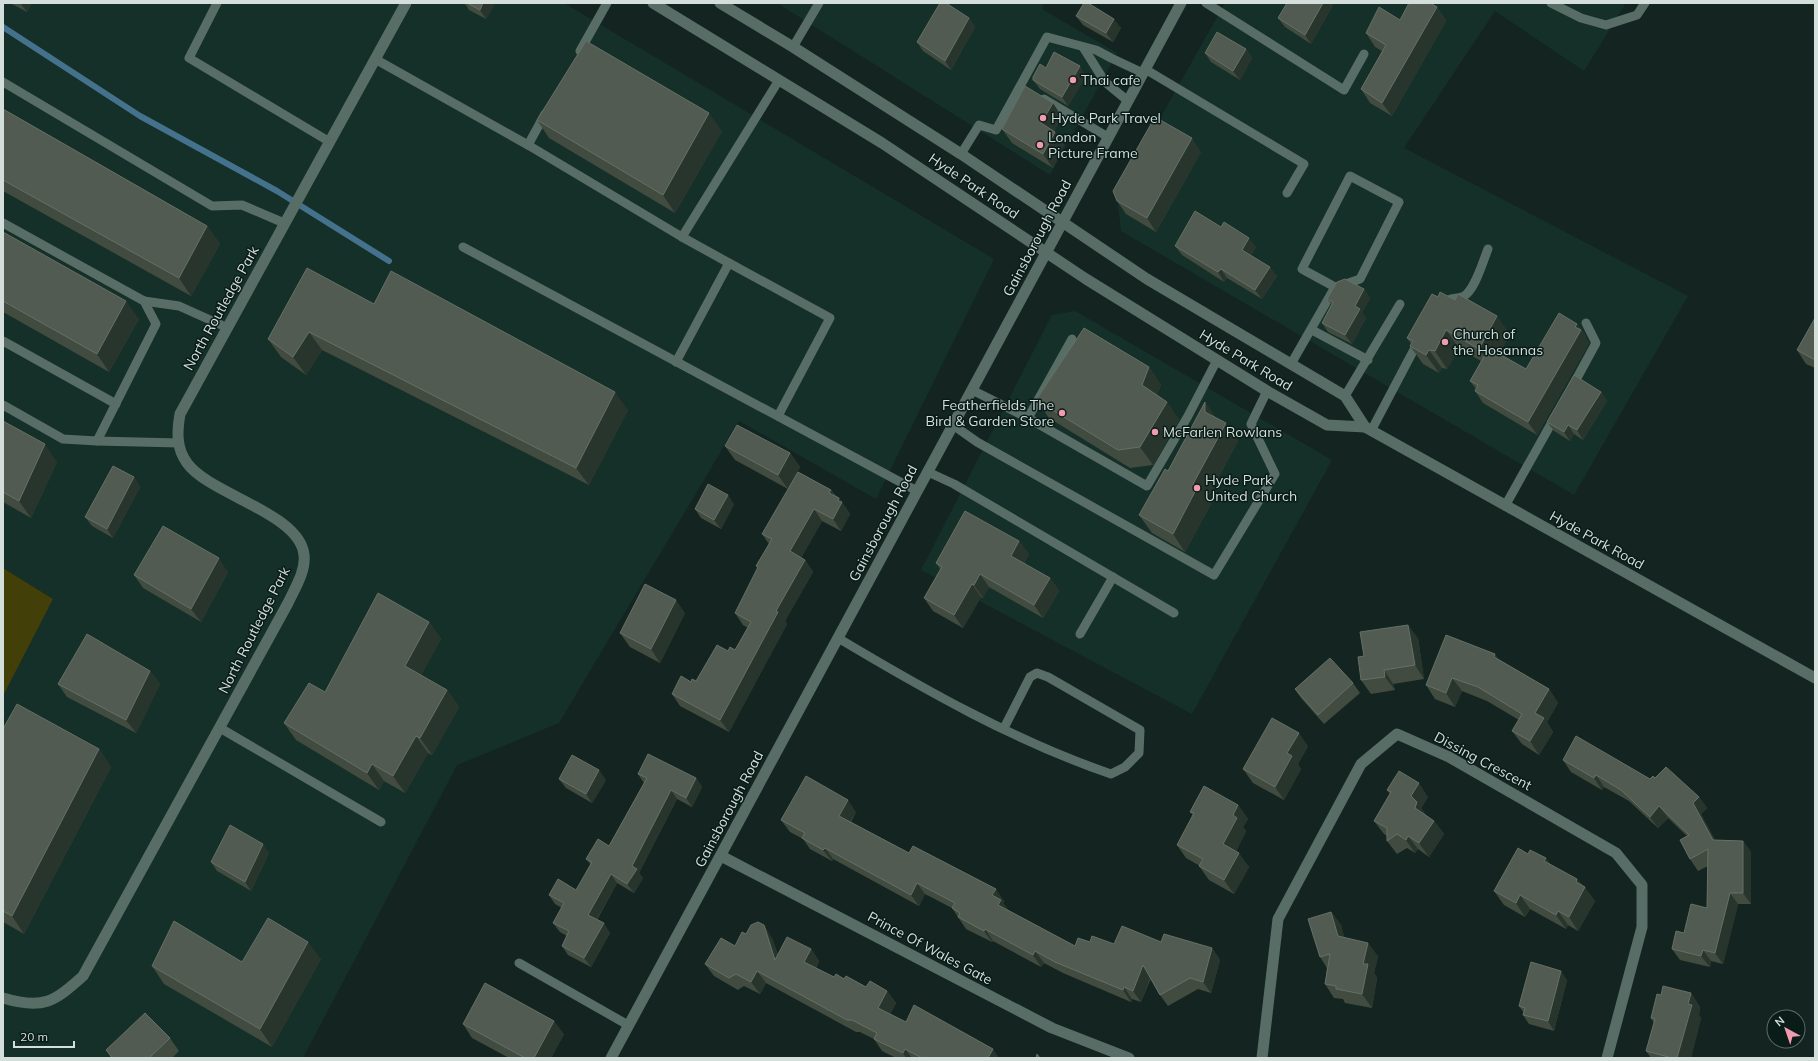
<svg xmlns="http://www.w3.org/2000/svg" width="1818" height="1061" font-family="Mulish,sans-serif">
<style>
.built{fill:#152f29}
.green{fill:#423f09}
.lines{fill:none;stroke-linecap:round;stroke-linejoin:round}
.stream{stroke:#44728c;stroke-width:6}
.service{stroke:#596d67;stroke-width:9}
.minor{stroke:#596d67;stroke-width:11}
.secondary{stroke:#596d67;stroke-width:11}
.wall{fill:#414b40}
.shaded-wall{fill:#28352c}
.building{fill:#515b51;stroke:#657066}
.poi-dot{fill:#f29ab0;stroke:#0a1c17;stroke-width:1.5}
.labels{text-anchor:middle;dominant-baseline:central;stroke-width:3;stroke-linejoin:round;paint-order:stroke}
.poi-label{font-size:14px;fill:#d4dfdc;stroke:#0a1c17;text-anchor:start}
.street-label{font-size:14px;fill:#d4dfdc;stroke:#0a1c17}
</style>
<rect width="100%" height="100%" fill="#142521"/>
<g class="built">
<polygon points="3,3 564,3 994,259 876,499 739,421 559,723 457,765 303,1058 3,1058 3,696 53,599 3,568"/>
<polygon points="777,3 1045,3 1042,9 1117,53 1050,175"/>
<polygon points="1225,3 1626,3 1584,71 1495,11 1404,148 1688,296 1574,495 1121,231 1117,195"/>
<polygon points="1075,311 1332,460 1192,714 921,570 1052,315"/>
</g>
<polygon class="green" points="3,568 53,599 3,696"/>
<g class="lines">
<polyline class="stream" points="3,27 140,116 277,191 389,261"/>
<g class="service">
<polyline points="217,3 189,58 330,142"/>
<polyline points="1206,3 1344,90 1364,54"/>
<polyline points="1551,3 1581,18 1606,25 1637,15 1645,3"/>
<polyline points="793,47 819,3"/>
<polyline points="1083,47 1105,82 1128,101"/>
<polyline points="580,51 607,3"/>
<polyline points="375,59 528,145"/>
<polyline points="1145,69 1304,164 1287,193"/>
<polyline points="3,82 212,206 242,205 284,223"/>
<polyline points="1044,99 1108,137"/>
<polyline points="545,114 528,145 682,237 779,80"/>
<polyline points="961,154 979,125 996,130 1047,37 1096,50 1111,58 1143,73"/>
<polyline points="3,223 144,301 156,324 97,441 63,439 3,405"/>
<polyline points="463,247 917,491"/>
<polyline points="729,263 830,318 778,416"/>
<polyline points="144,301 179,306 228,328"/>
<path d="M1441 304C1452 296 1455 300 1464 296 1475 290 1483 261 1488 249"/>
<polyline points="1312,330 1368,360"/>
<polyline points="3,341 116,404"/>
<polyline points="676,362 729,263 682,237"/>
<polyline points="1291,364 1335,287 1302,269 1350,176 1399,202 1360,279 1340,286"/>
<polyline points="1572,387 1596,343 1586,323"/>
<polyline points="972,390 1028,418 1147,486 1188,416 1217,360"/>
<polyline points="1345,396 1400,304"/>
<polyline points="1028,418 1072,339"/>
<polyline points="953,425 977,442 1214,575 1275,474 1251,424 1267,391"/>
<polyline points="1371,431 1419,340"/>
<polyline points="97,441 179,443"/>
<polyline points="928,472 954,484 1174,613"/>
<polyline points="1505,506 1556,415"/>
<polyline points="1080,634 1113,577"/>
<path d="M838 638C925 690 1015 741 1111 774L1125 767 1139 753 1140 730 1048 677 1037 673 1030 677 1004 728"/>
<polyline points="220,728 381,822"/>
<polyline points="519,963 628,1025"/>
</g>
<g class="minor">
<polyline points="721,856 1052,1028 1129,1058"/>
<path d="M3 998C43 1010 54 1002 83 976L288 603C295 588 306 571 304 555 300 513 210 495 187 463 176 448 177 431 180 414L406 3"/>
<polyline points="1262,1058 1278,919 1361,764 1397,734 1449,757 1616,853 1642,885 1642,927 1607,1058"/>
</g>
<g class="secondary">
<polyline points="653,3 882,143 1086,279 1267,391 1327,425 1365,427 1815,678"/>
<polyline points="720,3 793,47 961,154 1147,279 1345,396 1365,427"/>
<polyline points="611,1058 1181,3"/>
</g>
</g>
<g class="wall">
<polygon points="10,3 32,3 27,12"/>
<polygon points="462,3 495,3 486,19 469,10 466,5"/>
<polygon points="1287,3 1334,3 1311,44 1285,27 1278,18"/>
<polygon points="1437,7 1446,21 1392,116 1370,103 1361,89 1382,51 1375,47 1366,33 1400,20"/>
<polygon points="1076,16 1121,28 1113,42 1083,25"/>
<polygon points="969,18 975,27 951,70 923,51 917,42"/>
<polygon points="1246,49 1252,58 1240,80 1211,62 1205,53"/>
<polygon points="1046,68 1086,76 1068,106 1040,89 1033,80"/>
<polygon points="3,109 207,226 220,244 191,296 3,191"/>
<polygon points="1062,117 1054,131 1064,145 1053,168 1012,143 1002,129"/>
<polygon points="537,120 722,131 675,213 549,138"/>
<polygon points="1201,152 1156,232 1126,214 1117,201"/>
<polygon points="1221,227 1256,247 1251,255 1277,276 1262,299 1227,278 1224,282 1182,255 1175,246"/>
<polygon points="3,232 139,319 109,372 3,312"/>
<polygon points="1364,289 1370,298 1362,313 1366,318 1352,344 1328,332 1322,323 1332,305 1327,299"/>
<polygon points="1432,294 1510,334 1499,354 1526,369 1577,324 1586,336 1585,337 1589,343 1537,435 1483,403 1475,391 1476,389 1470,381 1481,361 1459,348 1447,369 1442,368 1439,373 1423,364 1410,346 1411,344 1407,338"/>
<polygon points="374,304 628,410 589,485 322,350 306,375 281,357 268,339"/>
<polygon points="1815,318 1815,368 1806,364 1797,350"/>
<polygon points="1149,367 1161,385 1157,395 1167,402 1179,420 1153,465 1130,468 1049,418 1036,400"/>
<polygon points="1601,392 1607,401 1583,440 1574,434 1570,441 1554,431 1547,422"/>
<polygon points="1205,402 1216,418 1238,441 1207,499 1211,504 1185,552 1152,533 1139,515 1168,471"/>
<polygon points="3,421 57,462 31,518 3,502"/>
<polygon points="725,446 790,453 800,467 788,489 735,460"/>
<polygon points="134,477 140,487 113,538 92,526 85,517"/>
<polygon points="831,490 836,496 839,498 850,514 841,531 822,521 801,558 805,560 813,572 785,621 787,624 729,732 680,706 672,694 691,682 696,681 728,651 735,650 748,628 743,625 735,613 758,568 756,566 769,544 762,534"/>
<polygon points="734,504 721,529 701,518 695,509"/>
<polygon points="1019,541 1029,554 1024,563 1050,578 1059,591 1043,618 989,587 983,598 981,597 963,628 933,611 924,598 940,569 936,563"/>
<polygon points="228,572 201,622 143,588 134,575"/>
<polygon points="685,613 660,663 630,647 620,633"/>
<polygon points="429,622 441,639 421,675 447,690 459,707 432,755 428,753 405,793 384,781 379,790 296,740 284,723 325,692"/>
<polygon points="1418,638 1424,679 1393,684 1395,690 1371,694 1361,680 1364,656"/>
<polygon points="1500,660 1549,689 1558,703 1547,722 1553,732 1539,755 1522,744 1512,731 1519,720 1487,701 1462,691 1455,707 1435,699 1426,685"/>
<polygon points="150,671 160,684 136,733 67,697 58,684"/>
<polygon points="1353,683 1360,693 1324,724 1301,698 1295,689"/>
<polygon points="3,729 99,749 111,767 24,934 3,922"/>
<polygon points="1308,746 1298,764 1301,769 1284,800 1253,783 1243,769"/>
<polygon points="1563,760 1650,779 1655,778 1699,797 1707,808 1701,814 1715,840 1743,841 1751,852 1751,904 1738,904 1723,964 1711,961 1710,967 1680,960 1672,949 1684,933 1707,908 1708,866 1698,871 1690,859 1687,836 1668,818 1658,828 1629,801 1604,787 1602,790 1571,772"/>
<polygon points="638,774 696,778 702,787 692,807 677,799 639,873 643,878 634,893 617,883 597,920 610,933 591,967 568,955 562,946 567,936 560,932 553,923 562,908 555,904 549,895 576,890 591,865 586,859 609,846 644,783"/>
<polygon points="559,779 606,780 592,803 566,788"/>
<polygon points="1387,790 1428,797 1421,808 1426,815 1434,821 1444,834 1429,857 1418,849 1415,853 1407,848 1397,854 1387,841 1387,836 1384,834 1374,821 1390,794"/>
<polygon points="1238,805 1248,819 1243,827 1246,831 1236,851 1249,867 1234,894 1209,880 1199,866 1200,866 1186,858 1177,845 1193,815 1190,812"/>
<polygon points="856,812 851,822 909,853 1004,901 1003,903 1008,910 1075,946 1090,942 1114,944 1161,942 1212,948 1220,960 1211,993 1198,989 1168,1006 1160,995 1151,978 1141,1002 1132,999 1131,1002 1063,973 1044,963 1041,967 993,941 992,942 966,929 952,908 925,894 919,906 833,859 832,861 810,849 803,839 790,832 781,820"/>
<polygon points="269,853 251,891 217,871 211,862"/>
<polygon points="1528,854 1546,858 1550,864 1577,879 1595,901 1578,931 1568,925 1566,929 1530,909 1525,917 1504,905 1494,891"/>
<polygon points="1331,912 1341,925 1344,938 1378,956 1374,973 1377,978 1372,1008 1345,1003 1343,999 1334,998 1325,984 1327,968 1320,957"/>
<polygon points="746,934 772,938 778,955 811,949 819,961 816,968 834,977 844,979 866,987 887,991 896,1003 890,1014 906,1022 999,1058 896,1058 882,1051 874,1039 860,1032 856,1032 766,983 760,994 744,986 738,990 714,976 705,964 735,946"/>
<polygon points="321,959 272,1047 164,984 152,966 242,962"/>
<polygon points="1567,980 1554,1031 1529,1024 1523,1015 1524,1013 1519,1006"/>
<polygon points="1691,993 1700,1007 1699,1015 1701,1018 1691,1058 1651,1058 1646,1051 1654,1023 1651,1018 1661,995"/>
<polygon points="463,1024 564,1034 551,1058 509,1058 472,1038"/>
<polygon points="170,1038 179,1051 172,1058 111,1058 106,1050"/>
</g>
<g class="shaded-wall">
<polygon points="20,3 32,3 27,12"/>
<polygon points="483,3 495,3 486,19 480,10"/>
<polygon points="1323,3 1334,3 1311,44 1305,35"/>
<polygon points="1437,7 1446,21 1392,116 1382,103"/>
<polygon points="969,18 975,27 951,70 945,61"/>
<polygon points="1114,19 1121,28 1113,42 1106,33"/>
<polygon points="1246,49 1252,58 1240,80 1233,71"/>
<polygon points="1080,66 1086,76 1068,106 1062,97"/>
<polygon points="1053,103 1062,117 1051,136 1041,123"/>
<polygon points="709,113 722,131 675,213 663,195"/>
<polygon points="1055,132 1064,145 1053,168 1043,154"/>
<polygon points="1192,138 1201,152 1156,232 1147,218"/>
<polygon points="207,226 220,244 191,296 179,278"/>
<polygon points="1249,238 1256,247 1248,259 1242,250"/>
<polygon points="1270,267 1277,276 1262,299 1255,290"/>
<polygon points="1221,269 1227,278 1224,282 1218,272"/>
<polygon points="1364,289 1370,298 1362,313 1366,318 1352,344 1345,335 1355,306"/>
<polygon points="126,301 139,319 109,372 97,354"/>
<polygon points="1497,316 1510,334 1492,367 1479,349"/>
<polygon points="1577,324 1586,336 1585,337 1589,343 1537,435 1528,422"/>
<polygon points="1446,330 1459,348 1447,369 1435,351"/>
<polygon points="309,332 322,350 306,375 293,357"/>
<polygon points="1429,350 1442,368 1439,373 1426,355"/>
<polygon points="1149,367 1161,385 1154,403 1142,385"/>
<polygon points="615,392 628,410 589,485 576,468"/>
<polygon points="1601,392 1607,401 1583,440 1577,430"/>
<polygon points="1167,402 1179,420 1153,465 1140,447"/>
<polygon points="1205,402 1218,420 1205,412"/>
<polygon points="1226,423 1238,441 1207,499 1211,504 1185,552 1173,534 1193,484"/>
<polygon points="1568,425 1574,434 1570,441 1564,432"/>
<polygon points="45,444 57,462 31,518 19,501"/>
<polygon points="790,453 800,467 788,489 778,475"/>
<polygon points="134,477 140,487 113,538 107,529"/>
<polygon points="831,490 838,500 839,498 850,514 841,531 833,519 829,493"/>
<polygon points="728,495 734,504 721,529 714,520"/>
<polygon points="814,509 822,521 798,563 790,551"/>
<polygon points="1019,541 1029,554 1020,569 1011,556"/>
<polygon points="219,558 228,572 201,622 191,609"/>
<polygon points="805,560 813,572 785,621 787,624 729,732 720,720 776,611"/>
<polygon points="980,574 989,587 983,598 974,585"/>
<polygon points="1050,578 1059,591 1043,618 1034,605"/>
<polygon points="972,584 981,597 963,628 954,615"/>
<polygon points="676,600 685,613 660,663 651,649"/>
<polygon points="429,622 441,639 417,683 405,666"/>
<polygon points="1408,625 1418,638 1424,679 1415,665"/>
<polygon points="1495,654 1505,668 1494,657"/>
<polygon points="1384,670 1393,684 1395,690 1385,677"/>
<polygon points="150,671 160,684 136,733 126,720"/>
<polygon points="1452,678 1462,691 1455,707 1446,693"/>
<polygon points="1549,689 1558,703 1547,722 1553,732 1539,755 1530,741 1535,713"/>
<polygon points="447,690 459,707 432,755 420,738"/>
<polygon points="1299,733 1308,746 1298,764 1301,769 1284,800 1275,787 1287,753"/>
<polygon points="416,736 428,753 405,793 393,776"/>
<polygon points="99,749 111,767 24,934 12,916"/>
<polygon points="372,764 384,781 379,790 367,773"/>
<polygon points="599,770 606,780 592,803 586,794"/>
<polygon points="1596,775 1604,787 1602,790 1594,778"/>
<polygon points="696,778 702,787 692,807 686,798"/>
<polygon points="1419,783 1428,797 1421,808 1426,815 1415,808 1411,796"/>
<polygon points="671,790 677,799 639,873 643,878 634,893 627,884 632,866"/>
<polygon points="1699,797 1707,808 1701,814 1721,852 1713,840 1693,803"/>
<polygon points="848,800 856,812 847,827 839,816"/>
<polygon points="1238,805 1248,819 1243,827 1246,831 1232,858 1223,844 1233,815"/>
<polygon points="1659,806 1668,818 1658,828 1650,817"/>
<polygon points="1434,821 1444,834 1429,857 1419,843"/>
<polygon points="1408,836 1418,849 1415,853 1406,840"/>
<polygon points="1743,841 1751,852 1751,904 1743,893"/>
<polygon points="263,844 269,853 251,891 245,882"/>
<polygon points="825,848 833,859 832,861 823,850"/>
<polygon points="1239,853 1249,867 1234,894 1224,880"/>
<polygon points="1546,858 1555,872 1544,861"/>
<polygon points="611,874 617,883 594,924 588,915"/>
<polygon points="1577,879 1584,889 1585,887 1595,901 1578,931 1569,917 1576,882"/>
<polygon points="917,883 925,894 919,906 911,895"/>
<polygon points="996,889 1004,901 1003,903 1009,911 998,905 992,895"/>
<polygon points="1730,893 1738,904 1723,964 1715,953"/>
<polygon points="1520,895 1530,909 1525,917 1516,903"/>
<polygon points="1558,911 1568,925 1566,929 1556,915"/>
<polygon points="1331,912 1341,925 1348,950 1338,936"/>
<polygon points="604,923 610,933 591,967 584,958"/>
<polygon points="764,925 772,938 784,972 775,960"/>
<polygon points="985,929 993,941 992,942 984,931"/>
<polygon points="308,942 321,959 272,1047 260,1029"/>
<polygon points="1368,943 1378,956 1374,973 1377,978 1372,1008 1362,994 1363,964"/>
<polygon points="1212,948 1220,960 1211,993 1203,982"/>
<polygon points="811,949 819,961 812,974 804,962"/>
<polygon points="1703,950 1711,961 1710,967 1701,956"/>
<polygon points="1035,951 1044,963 1041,967 1033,955"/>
<polygon points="1143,965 1151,976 1141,1002 1133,991"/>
<polygon points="757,971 766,983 760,994 751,982"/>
<polygon points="1561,971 1567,980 1554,1031 1548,1021"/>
<polygon points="1124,987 1132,999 1131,1002 1123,990"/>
<polygon points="887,991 896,1003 887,1020 878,1008"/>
<polygon points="1691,993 1700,1007 1699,1015 1701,1018 1691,1058 1677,1058"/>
<polygon points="554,1021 564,1034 551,1058 534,1058"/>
<polygon points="905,1049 912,1058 906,1058 903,1053"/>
<polygon points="993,1049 999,1058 988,1058"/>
</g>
<g class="building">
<polygon points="467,3 483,3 480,10"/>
<polygon points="940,3 946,3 969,18 945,61 917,42"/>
<polygon points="1084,3 1088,3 1114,19 1106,33 1076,16"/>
<polygon points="1287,3 1323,3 1305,35 1278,18"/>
<polygon points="1409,3 1430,3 1437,7 1382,103 1361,89 1386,45 1366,33 1379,7 1400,20"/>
<polygon points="1217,32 1246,49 1233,71 1205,53"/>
<polygon points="586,41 709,113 663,195 537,120"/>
<polygon points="1054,52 1080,66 1062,97 1033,80 1033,77 1040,64 1046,68"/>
<polygon points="1025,86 1053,103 1041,123 1055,132 1043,154 1002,129"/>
<polygon points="3,109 207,226 179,278 3,180"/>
<polygon points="1155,117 1192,138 1147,218 1117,201 1113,191"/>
<polygon points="1195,211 1221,227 1224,222 1249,238 1242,250 1270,267 1255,290 1221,269 1218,272 1175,246"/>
<polygon points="3,232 126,301 97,354 3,301"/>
<polygon points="307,268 374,304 391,271 615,392 576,468 309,332 293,357 268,339"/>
<polygon points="1345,279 1364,289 1355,306 1360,309 1345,335 1322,323 1333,302 1327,299 1337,282"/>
<polygon points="1440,292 1455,300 1458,294 1497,316 1479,349 1446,330 1435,351 1429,350 1426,355 1410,346 1413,341 1407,338 1432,294 1438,297"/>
<polygon points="1559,313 1577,324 1575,327 1581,330 1528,422 1475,391 1478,385 1470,381 1489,348 1526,369"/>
<polygon points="1815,318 1815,360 1797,350"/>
<polygon points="1084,328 1149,367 1142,385 1167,402 1140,447 1118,450 1036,400"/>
<polygon points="1574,375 1601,392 1577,430 1568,425 1564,432 1547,422"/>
<polygon points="1205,402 1205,412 1226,423 1193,484 1198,486 1173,534 1139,515 1165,469 1168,471"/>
<polygon points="3,421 45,444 19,501 3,492"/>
<polygon points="737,425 790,453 778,475 725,446"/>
<polygon points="113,466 134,477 107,529 85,517"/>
<polygon points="798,472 831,490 829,493 839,498 838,501 842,502 833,519 814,509 790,551 805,560 776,611 778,612 720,720 672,694 681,676 691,682 692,679 696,681 717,645 728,651 730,647 735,650 751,622 735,613 758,567 756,566 772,539 762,534"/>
<polygon points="708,484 728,495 714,520 695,509"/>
<polygon points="965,511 1019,541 1011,556 1050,578 1034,605 980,574 974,585 972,584 954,615 924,598 942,567 936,563"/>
<polygon points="163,526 219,558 191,609 134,575"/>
<polygon points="645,584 676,600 651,649 620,633"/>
<polygon points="378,593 429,622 405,666 447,690 420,738 416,736 393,776 372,764 367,773 284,723 309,683 325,692"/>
<polygon points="1408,625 1415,665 1384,670 1385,677 1361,680 1358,657 1364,656 1360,632"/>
<polygon points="87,634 150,671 126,720 58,684"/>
<polygon points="1446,635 1495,654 1494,657 1549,689 1535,713 1544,718 1530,741 1512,731 1522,714 1478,687 1452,678 1446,693 1426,685"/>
<polygon points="1330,658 1353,683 1318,715 1295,689"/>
<polygon points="17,704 99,749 12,916 3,911 3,729"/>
<polygon points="1272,718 1299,733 1287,753 1292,756 1275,787 1243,769"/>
<polygon points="1576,736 1650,779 1653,776 1655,778 1666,767 1699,797 1693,803 1713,840 1743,841 1743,893 1730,893 1715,953 1703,950 1701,956 1672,949 1676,931 1684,933 1691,904 1707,908 1708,849 1690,859 1680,840 1689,835 1659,806 1650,817 1621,790 1596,775 1594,778 1563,760"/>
<polygon points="648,754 696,778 686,798 671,790 632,866 637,869 627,884 611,874 588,915 604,923 584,958 562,946 569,931 553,923 564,903 549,895 558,879 576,890 592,862 586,859 598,839 609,846 647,778 638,774"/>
<polygon points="572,755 599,770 586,794 559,779"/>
<polygon points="1399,771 1419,783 1411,796 1417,802 1415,808 1434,821 1419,843 1408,836 1406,840 1397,834 1387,841 1387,828 1374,821 1391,792 1387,790"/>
<polygon points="806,776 848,800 839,816 909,853 913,846 996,889 992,895 1001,900 998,905 1075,946 1078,938 1090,942 1092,936 1114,944 1122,926 1161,942 1164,934 1212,948 1203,982 1190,978 1160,995 1143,965 1133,991 1124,987 1123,990 1055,962 1035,951 1033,955 985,929 984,931 958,917 960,913 952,908 955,903 917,883 911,895 825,848 823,850 802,838 805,833 781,820"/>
<polygon points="1204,786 1238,805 1233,815 1237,818 1223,844 1239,853 1224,880 1199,866 1203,859 1177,845 1194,813 1190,812"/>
<polygon points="230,825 263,844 245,882 211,862"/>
<polygon points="1518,848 1528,854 1530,850 1546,858 1544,861 1577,879 1576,882 1585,887 1569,917 1558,911 1556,915 1520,895 1516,903 1494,891"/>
<polygon points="1331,912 1338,936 1368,943 1363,964 1368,964 1362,994 1336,989 1336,986 1325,984 1330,954 1320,957 1308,919"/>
<polygon points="268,918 308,942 260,1029 152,966 174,921 242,962"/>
<polygon points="758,922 764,925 775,960 787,937 811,949 804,962 834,977 836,974 844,979 846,976 866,987 870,981 887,991 878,1008 906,1022 914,1005 993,1049 988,1058 922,1058 905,1049 903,1053 874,1039 877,1033 852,1020 847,1020 757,971 751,982 736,974 729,978 705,964 721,938 735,946 742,932 746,934 751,925"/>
<polygon points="1531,962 1561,971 1548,1021 1523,1015 1525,1008 1519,1006"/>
<polygon points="485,983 554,1021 534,1058 525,1058 463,1024"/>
<polygon points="1663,986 1691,993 1688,1004 1692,1005 1677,1058 1672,1058 1646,1051 1655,1019 1651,1018 1657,994 1661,995"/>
<polygon points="145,1013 170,1038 149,1058 113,1058 106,1050"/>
<polygon points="1037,1054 1040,1058 1036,1058"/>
</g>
<g class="poi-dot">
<circle cx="1073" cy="80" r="4"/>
<circle cx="1043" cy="118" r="4"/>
<circle cx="1040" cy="145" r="4"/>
<circle cx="1445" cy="342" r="4"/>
<circle cx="1062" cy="413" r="4"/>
<circle cx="1155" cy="432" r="4"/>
<circle cx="1197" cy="488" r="4"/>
</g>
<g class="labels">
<g class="poi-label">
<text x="1081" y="80">Thai cafe</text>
<text x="1051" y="118">Hyde Park Travel</text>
<text x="1048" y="137">London<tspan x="1048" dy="16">Picture Frame</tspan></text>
<text x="1453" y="334">Church of<tspan x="1453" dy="16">the Hosannas</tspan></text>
<text x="1054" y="405" text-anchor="end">Featherfields The<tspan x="1054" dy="16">Bird &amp; Garden Store</tspan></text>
<text x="1163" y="432">McFarlen Rowlans</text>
<text x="1205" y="480">Hyde Park<tspan x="1205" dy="16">United Church</tspan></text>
</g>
<g class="street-label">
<text transform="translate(974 186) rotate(34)">Hyde Park Road</text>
<text transform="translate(1037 238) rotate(-62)">Gainsborough Road</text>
<text transform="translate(221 308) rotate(-61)">North Routledge Park</text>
<text transform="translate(1246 360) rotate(31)">Hyde Park Road</text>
<text transform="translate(883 523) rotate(-62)">Gainsborough Road</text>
<text transform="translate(1597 540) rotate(29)">Hyde Park Road</text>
<text transform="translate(254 630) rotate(-63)">North Routledge Park</text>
<text transform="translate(1483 761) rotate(28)">Dissing Crescent</text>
<text transform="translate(729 809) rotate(-62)">Gainsborough Road</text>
<text transform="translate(930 948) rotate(28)">Prince Of Wales Gate</text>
</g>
</g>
<rect width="1818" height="1061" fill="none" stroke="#d4dfdc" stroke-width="8"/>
<g transform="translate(1786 1029) rotate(320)"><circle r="19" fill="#0a1c17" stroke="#5b6a66"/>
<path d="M0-3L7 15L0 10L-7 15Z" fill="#f29ab0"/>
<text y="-6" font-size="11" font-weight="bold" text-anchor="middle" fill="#d4dfdc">N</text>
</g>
<path d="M14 1041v6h60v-6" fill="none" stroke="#d4dfdc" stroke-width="2"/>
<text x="20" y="1041" font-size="12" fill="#d4dfdc" stroke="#0a1c17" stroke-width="3" paint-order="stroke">20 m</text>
</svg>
